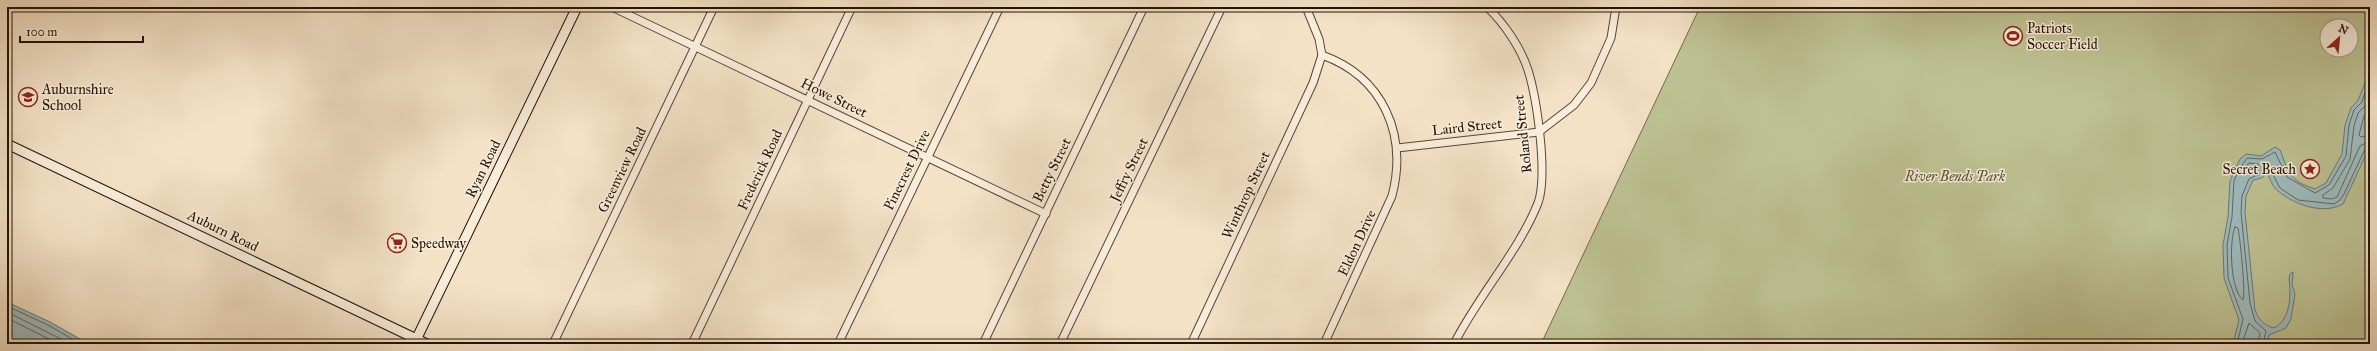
<svg xmlns="http://www.w3.org/2000/svg" width="2377" height="351" font-family="'IM FELL Great Primer',serif">
<style>
.green{fill:#bec293;stroke:#706a4b;fill-rule:evenodd}
.water{fill:#9fbcbf;stroke:#6d7874}
.lines{fill:none;stroke-linecap:round;stroke-linejoin:round}
.shore{stroke:#606761;stroke-width:1}
.street-casing{stroke:#564634;stroke-width:9}
.secondary-casing{stroke:#221203;stroke-width:11}
.street{stroke:#f8ecdb;stroke-width:7}
.secondary{stroke:#f8ecdb;stroke-width:9}
.labels{text-anchor:middle;dominant-baseline:central;stroke-width:3;stroke-linejoin:round;paint-order:stroke}
.poi-label{font-size:14px;fill:#221203;stroke:#f8ecdb;text-anchor:start}
.street-label{font-size:14px;fill:#221203;stroke:#f8ecdb}
.park-label{font-size:14px;font-style:italic;fill:#595035;stroke:#f8ecdb}
</style>
<rect width="100%" height="100%" fill="#f4e2c7"/>
<filter id="stains"><feTurbulence type="fractalNoise" baseFrequency=".005" numOctaves="4"/><feColorMatrix values="0 0 0 0 .2 0 0 0 0 .09 0 0 0 0 .02 0 0 0 .5 -.17"/></filter>
<radialGradient id="worn" r=".72"><stop offset=".6" stop-color="#630" stop-opacity="0"/><stop offset="1" stop-color="#630" stop-opacity=".3"/></radialGradient>
<path class="green" d="M1700 7H2370V344H1541ZM2327 26H2351V50H2327Z"/>
<g class="water">
<path d="M2370 65V146L2343 204C2323 215 2295 205 2278 191 2273 188 2271 180 2268 175L2265 174 2262 178 2253 180 2246 196 2245 212 2255 310C2259 320 2263 325 2274 328 2291 319 2291 296 2289 279L2290 274 2293 272 2292 285 2295 294 2291 319 2286 328 2269 335 2266 344H2233L2239 320 2224 278 2223 245 2228 217 2230 181 2240 159 2246 154 2261 156 2275 147 2280 150C2289 172 2288 180 2315 189L2326 183 2342 154 2345 125 2351 108 2358 100 2364 86Z"/>
<polygon points="7,302 50,322 89,344 7,344"/>
</g>
<g class="lines">
<g class="shore">
<polyline points="2370,95 2366,105 2358,113 2354,126 2350,159 2333,188 2323,195 2323,198 2332,199 2337,197 2360,146 2370,141"/>
<polyline points="2370,109 2364,116 2359,135 2361,137 2370,135"/>
<polygon points="2249,163 2258,164 2259,167 2244,175 2243,172"/>
<path d="M2235 227 2238 228C2240 237 2246 295 2243 300 2230 290 2229 241 2235 227Z"/>
<polyline points="7,306 48,325 81,344"/>
<polyline points="7,312 71,344"/>
<polyline points="7,318 59,344"/>
<polyline points="2237,344 2243,319 2228,278 2227,245 2232,217 2234,181 2238,171 2247,158 2262,159 2275,152 2287,177 2315,193 2329,185 2346,156 2349,125 2354,110 2362,102 2370,78"/>
<polyline points="2242,344 2249,323 2260,333 2258,344"/>
<polyline points="2263,344 2266,331 2255,321 2250,303 2241,212 2242,196 2249,179 2267,170 2272,173 2280,188 2298,200 2334,204 2340,200 2344,194 2365,149 2370,146"/>
</g>
<g class="street-casing">
<g id="street">
<polyline points="612,7 1046,214"/>
<path d="M1306 7 1319 39 1322 55C1383 77 1408 134 1392 196L1324 344"/>
<polyline points="1397,148 1539,132 1574,105 1591,83 1611,38 1616,7"/>
<polyline points="553,344 714,7"/>
<polyline points="692,344 852,7"/>
<polyline points="838,344 1000,7"/>
<polyline points="983,344 1144,7"/>
<polyline points="1060,344 1222,7"/>
<polyline points="1191,344 1313,83 1322,55"/>
<path d="M1454 344C1478 296 1519 251 1538 203 1548 175 1537 99 1528 70 1521 48 1504 23 1487 7"/>
</g>
</g>
<g class="secondary-casing">
<g id="secondary">
<polyline points="7,144 427,344"/>
<polyline points="414,344 577,7"/>
</g>
</g>
<use href="#street" class="street"/>
<use href="#secondary" class="secondary"/>
</g>
<defs>
<g id="stadium-ring" transform="scale(1)"><circle r="9.5" fill="#f8ecdb" stroke="#8f2418" stroke-width="1.5"/><path d="M0-5a6.5 5 0 1 0 0 10a6.5 5 0 1 0 0-10ZM-3.5-1.8h7v3.6h-7Z" fill="#8f2418"/></g>
<g id="school-ring" transform="scale(1)"><circle r="9.5" fill="#f8ecdb" stroke="#8f2418" stroke-width="1.5"/><path d="M0-5L7-2L0 1L-7-2ZM-4 1L0 2.5L4 1V4Q0 6-4 4Z" fill="#8f2418"/></g>
<g id="sight-ring" transform="scale(1)"><circle r="9.5" fill="#f8ecdb" stroke="#8f2418" stroke-width="1.5"/><path d="M0-6L1.8-2.2L6-1.7L2.9 1.2L3.7 5.4L0 3.3L-3.7 5.4L-2.9 1.2L-6-1.7L-1.8-2.2Z" fill="#8f2418"/></g>
<g id="supermarket-ring" transform="scale(1)"><circle r="9.5" fill="#f8ecdb" stroke="#8f2418" stroke-width="1.5"/><path d="M-6-5.5h2.5l.6 2H6L4.5 2H-2.5L-4.4-4H-6ZM-1.5 3.2a1.3 1.3 0 1 0 .1 0ZM3 3.2a1.3 1.3 0 1 0 .1 0Z" fill="#8f2418"/></g>
</defs>
<g fill-rule="evenodd">
<use href="#stadium-ring" x="2013" y="36"/>
<use href="#school-ring" x="28" y="97"/>
<use href="#sight-ring" x="2310" y="169"/>
<use href="#supermarket-ring" x="397" y="243"/>
</g>
<g class="labels">
<g class="poi-label">
<text x="2027" y="28">Patriots<tspan x="2027" dy="16">Soccer Field</tspan></text>
<text x="42" y="89">Auburnshire<tspan x="42" dy="16">School</tspan></text>
<text x="2296" y="169" text-anchor="end">Secret Beach</text>
<text x="411" y="243">Speedway</text>
</g>
<g class="street-label">
<text transform="translate(834 98) rotate(26)">Howe Street</text>
<text transform="translate(1467 127) rotate(-6)">Laird Street</text>
<text transform="translate(1523 134) rotate(-96)">Roland Street</text>
<text transform="translate(483 169) rotate(-64)">Ryan Road</text>
<text transform="translate(622 170) rotate(-64)">Greenview Road</text>
<text transform="translate(760 170) rotate(-65)">Frederick Road</text>
<text transform="translate(907 170) rotate(-64)">Pinecrest Drive</text>
<text transform="translate(1052 170) rotate(-64)">Betty Street</text>
<text transform="translate(1129 170) rotate(-64)">Jeffry Street</text>
<text transform="translate(1246 195) rotate(-65)">Winthrop Street</text>
<text transform="translate(223 231) rotate(26)">Auburn Road</text>
<text transform="translate(1357 243) rotate(-65)">Eldon Drive</text>
</g>
<g class="park-label">
<text x="1955" y="176">River Bends Park</text>
</g>
</g>
<rect width="2377" height="351" fill="none" stroke="#f4e2c7" stroke-width="24"/>
<rect x="8" y="8" width="2361" height="335" fill="none" stroke="#221203" stroke-width="2"/>
<rect x="12" y="12" width="2353" height="327" fill="none" stroke="#221203"/>
<g transform="translate(2339 38) rotate(27)"><circle r="19" fill="#f8ecdb" stroke="#a29585"/>
<path d="M0-3L7 15L0 10L-7 15Z" fill="#8f2418"/>
<text y="-6" font-size="11" font-weight="bold" text-anchor="middle" fill="#221203">N</text>
</g>
<path d="M20 36v6h123v-6" fill="none" stroke="#221203" stroke-width="2"/>
<text x="26" y="36" font-size="12" fill="#221203" stroke="#f8ecdb" stroke-width="3" paint-order="stroke">100 m</text>
<rect width="100%" height="100%" filter="url(#stains)"/>
<rect width="100%" height="100%" fill="url(#worn)"/>
</svg>
